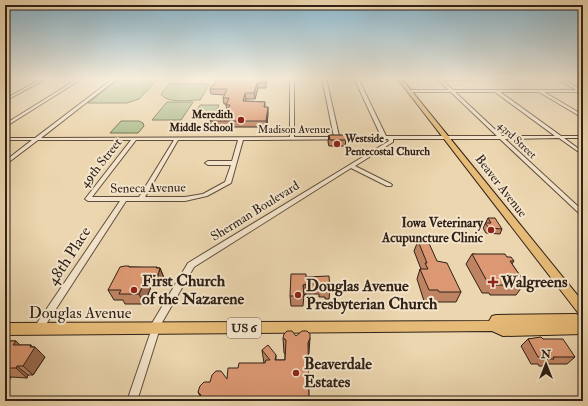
<svg xmlns="http://www.w3.org/2000/svg" width="588" height="406" font-family="'IM FELL Double Pica',serif">
<style>
.green{fill:#b1bf90;stroke:#707054}
.lines{fill:none;stroke-linecap:round;stroke-linejoin:round}
.minor-casing{stroke:#5f4e3d;stroke-width:2}
.major-casing{stroke:#302117;stroke-width:2}
.minor{fill:#f3e4cb;fill-rule:evenodd}
.major{fill:#e6bb78;fill-rule:evenodd}
.wall{fill:#bd8362;stroke:#302117}
.shaded-wall{fill:#9a6a50;stroke:#302117}
.building{fill:#dc9872;stroke:#302117}
.poi-dot{fill:#8f2418;stroke:#f3e4cb;stroke-width:1.5}
.labels{text-anchor:middle;dominant-baseline:central;stroke-width:4;stroke-linejoin:round;paint-order:stroke}
.far-poi-label{font-size:11px;font-weight:bold;fill:#302117;stroke:#f3e4cb;text-anchor:end}
.far-street-label{font-size:11px;fill:#302117;stroke:#f3e4cb}
.shield{fill:#f3e4cb;stroke:#6a5c4d;stroke-width:1}
.shield-label{font-size:12px;font-weight:bold;fill:#302117}
.street-label{font-size:13px;fill:#302117;stroke:#f3e4cb}
.poi-label{font-size:13px;font-weight:bold;fill:#302117;stroke:#f3e4cb;text-anchor:end}
.near-street-label{font-size:16px;fill:#302117;stroke:#f3e4cb}
.near-poi-label{font-size:16px;font-weight:bold;fill:#302117;stroke:#f3e4cb;text-anchor:start}
</style>
<rect width="100%" height="100%" fill="#ecd6af"/>
<filter id="stains"><feTurbulence type="fractalNoise" baseFrequency=".005" numOctaves="4"/><feColorMatrix values="0 0 0 0 .2 0 0 0 0 .09 0 0 0 0 .02 0 0 0 .5 -.17"/></filter>
<radialGradient id="worn" r=".72"><stop offset=".6" stop-color="#630" stop-opacity="0"/><stop offset="1" stop-color="#630" stop-opacity=".3"/></radialGradient>
<g class="green">
<polygon points="120,78 159,78 139,99 127,103 88,103"/>
<path d="M169 84H207L209 85 200 100C189 100 167 104 161 94Z"/>
<polygon points="167,102 193,102 181,120 152,120"/>
<polygon points="200,105 219,105 213,118 192,118"/>
<polygon points="121,121 139,121 143,123 144,126 138,133 110,133"/>
</g>
<g class="lines">
<g class="minor-casing">
<g id="minor">
<polygon points="7,78 12,78 5,81 5,79"/>
<polygon points="43,78 47,78 5,101 5,99"/>
<polygon points="79,78 83,78 5,127 5,124"/>
<path d="M114 78H118L41 138 290 137V78H294V137H334L322 78H326L339 136H381L354 78H358L386 136H497L451 92H410L408 91 410 90H449L437 79 439 78H516L514 79 442 80 453 90H577L555 78H559L583 90V92H544L583 115V118L539 92H500L561 136H583V138H564L583 152V155L559 138 505 139 583 211V216L581 215 500 139H393V142L355 166 391 184 392 185 391 186H387L351 168 194 267 160 326V328L137 401H127L151 331 150 328 151 325 188 263 389 141 388 139 243 140 231 183 207 196 185 201H126L41 332 38 333 35 332 34 329 35 326 120 201H88L85 199 131 140H38L5 165V161L32 140H5V138H35ZM455 92H495L555 136H502ZM136 140H174L139 197H92ZM178 140H238L232 161H208L205 163 208 165H231L225 182 203 194 185 197H145Z"/>
</g>
</g>
<g class="major-casing">
<g id="major">
<polygon points="397,78 401,78 583,302 583,315 579,314"/>
<polygon points="576,314 583,317 583,334 503,336 492,331 5,335 5,323 489,321 492,316 496,315"/>
</g>
</g>
<use href="#minor" class="minor"/>
<use href="#major" class="major"/>
</g>
<g class="wall">
<polygon points="218,78 266,78 266,88 258,88 255,99 246,99 245,101 265,102 265,107 268,112 267,127 211,127 210,121 224,116 228,111 227,111 226,104 224,104 223,98 225,95 211,94 210,89 214,85"/>
<polygon points="329,135 346,140 345,146 329,146 328,142"/>
<polygon points="488,218 502,229 500,234 486,233 483,228"/>
<polygon points="418,241 437,261 461,292 456,302 434,302 434,301 424,301 417,279 420,269 421,269 414,251"/>
<polygon points="472,254 507,257 514,261 512,264 525,283 516,295 490,295 489,293 482,293 466,264"/>
<polygon points="129,266 130,267 160,268 164,278 162,285 151,287 144,304 125,304 123,300 114,300 108,290"/>
<polygon points="306,277 330,289 329,299 325,299 325,297 319,297 319,294 306,294 304,295 303,306 291,306 290,296"/>
<polygon points="283,338 309,353 308,355 309,401 199,401 200,396 198,392 210,382 227,379 238,368 264,363 262,350 276,355 276,360 285,360 285,354 284,353"/>
<polygon points="528,339 543,339 575,357 567,364 548,364 546,366 539,366 538,364 531,364 521,346"/>
<polygon points="5,341 16,341 20,345 31,345 33,347 35,347 45,357 33,375 28,375 27,378 11,377 5,386"/>
</g>
<g class="shaded-wall">
<polygon points="257,83 258,88 255,99 254,93"/>
<polygon points="245,93 246,99 244,106 243,101"/>
<polygon points="268,107 268,112 267,127 266,121"/>
<polygon points="157,267 159,272 160,268 164,278 162,285 158,275 156,268"/>
<polygon points="147,277 151,287 144,304 139,294"/>
<polygon points="306,284 306,294 303,295 303,285"/>
<polygon points="310,338 309,353 307,357 308,343"/>
<polygon points="16,341 26,351 13,345"/>
<polygon points="31,345 34,348 35,347 45,357 33,375 23,366"/>
<polygon points="17,366 28,375 27,378 16,368"/>
<polygon points="5,373 11,377 5,386"/>
</g>
<g class="building">
<polygon points="218,78 266,78 265,83 257,83 254,93 245,93 243,101 265,102 264,107 268,107 266,121 210,121 212,116 224,116 225,112 227,112 230,105 226,105 229,98 223,98 227,89 210,89 212,85 214,85"/>
<polygon points="329,135 345,135 346,140 330,140"/>
<polygon points="488,218 495,218 502,229 489,228 485,223 491,223"/>
<polygon points="418,241 428,241 437,261 447,263 461,292 439,292 438,290 429,290 420,269 428,269 425,263 427,263"/>
<polygon points="472,254 505,254 507,257 511,257 514,261 510,261 525,283 522,283 524,285 496,285 495,283 488,283"/>
<polygon points="125,266 129,266 129,267 157,267 156,268 160,268 158,275 147,277 139,294 119,294 121,290 108,290 120,267"/>
<polygon points="291,274 306,274 306,277 329,276 330,289 326,289 326,287 320,287 320,284 306,284 303,285 304,296 290,296"/>
<polygon points="287,331 292,331 296,336 302,331 307,331 310,334 310,338 308,343 309,401 281,401 281,400 274,400 273,401 199,401 201,395 198,392 200,386 204,382 210,382 212,375 216,371 221,371 227,379 228,368 238,368 239,363 265,363 266,360 270,360 262,350 268,345 276,355 275,360 285,360 286,340 283,338 284,334"/>
<polygon points="541,337 543,339 563,339 575,357 553,357 554,359 546,359 545,357 538,357 528,339"/>
<polygon points="5,341 16,341 13,345 31,345 30,347 35,347 23,366 17,366 16,368 5,368"/>
</g>
<linearGradient id="sky" x2="0" y2="1"><stop stop-color="#88b6ce"/><stop offset="0.58" stop-color="#f6eddb"/><stop offset="1" stop-color="#f6eddb" stop-opacity="0"/></linearGradient>
<rect width="588" height="135" fill="url(#sky)"/>
<g class="poi-dot">
<circle cx="241" cy="120" r="4"/>
<circle cx="337" cy="144" r="4"/>
<circle cx="491" cy="230" r="4"/>
<path d="M491 276h4v4h4v4h-4v4h-4v-4h-4v-4h4z"/>
<circle cx="134" cy="290" r="4"/>
<circle cx="298" cy="295" r="4"/>
<circle cx="296" cy="373" r="4"/>
</g>
<g class="labels">
<g class="far-poi-label">
<text x="233" y="114">Meredith<tspan x="233" dy="13">Middle School</tspan></text>
<text x="345" y="138" text-anchor="start">Westside<tspan x="345" dy="13">Pentecostal Church</tspan></text>
</g>
<g class="far-street-label">
<text x="294" y="129">Madison Avenue</text>
<text transform="translate(517 140) rotate(43)">43rd Street</text>
</g>
<rect class="shield" x="227" y="318" width="34" height="20" rx="3"/>
<g class="shield-label">
<text x="244" y="328">US 6</text>
</g>
<g class="street-label">
<text transform="translate(101 163) rotate(-52)">49th Street</text>
<text transform="translate(501 186) rotate(52)">Beaver Avenue</text>
<text transform="translate(148 188) rotate(-1)">Seneca Avenue</text>
<text transform="translate(255 211) rotate(-32)">Sherman Boulevard</text>
</g>
<g class="poi-label">
<text x="483" y="223">Iowa Veterinary<tspan x="483" dy="15">Acupuncture Clinic</tspan></text>
</g>
<g class="near-street-label">
<text transform="translate(69 256) rotate(-57)">48th Place</text>
<text x="80" y="313">Douglas Avenue</text>
</g>
<g class="near-poi-label">
<text x="142" y="281">First Church<tspan x="142" dy="18">of the Nazarene</tspan></text>
<text x="501" y="282">Walgreens</text>
<text x="306" y="286">Douglas Avenue<tspan x="306" dy="18">Presbyterian Church</tspan></text>
<text x="304" y="364">Beaverdale<tspan x="304" dy="18">Estates</tspan></text>
</g>
</g>
<rect width="588" height="406" fill="none" stroke="#ecd6af" stroke-width="20"/>
<rect x="6" y="6" width="576" height="394" fill="none" stroke="#302117" stroke-width="2"/>
<rect x="10" y="10" width="568" height="386" fill="none" stroke="#302117"/>
<g transform="translate(546 364)" stroke="#f3e4cb" stroke-width="3" paint-order="stroke">
<path d="M0-3L7 15L0 10L-7 15Z" fill="#302117"/>
<text y="-6" font-size="11" font-weight="bold" text-anchor="middle" fill="#302117">N</text>
</g>
<rect width="100%" height="100%" filter="url(#stains)"/>
<rect width="100%" height="100%" fill="url(#worn)"/>
</svg>
